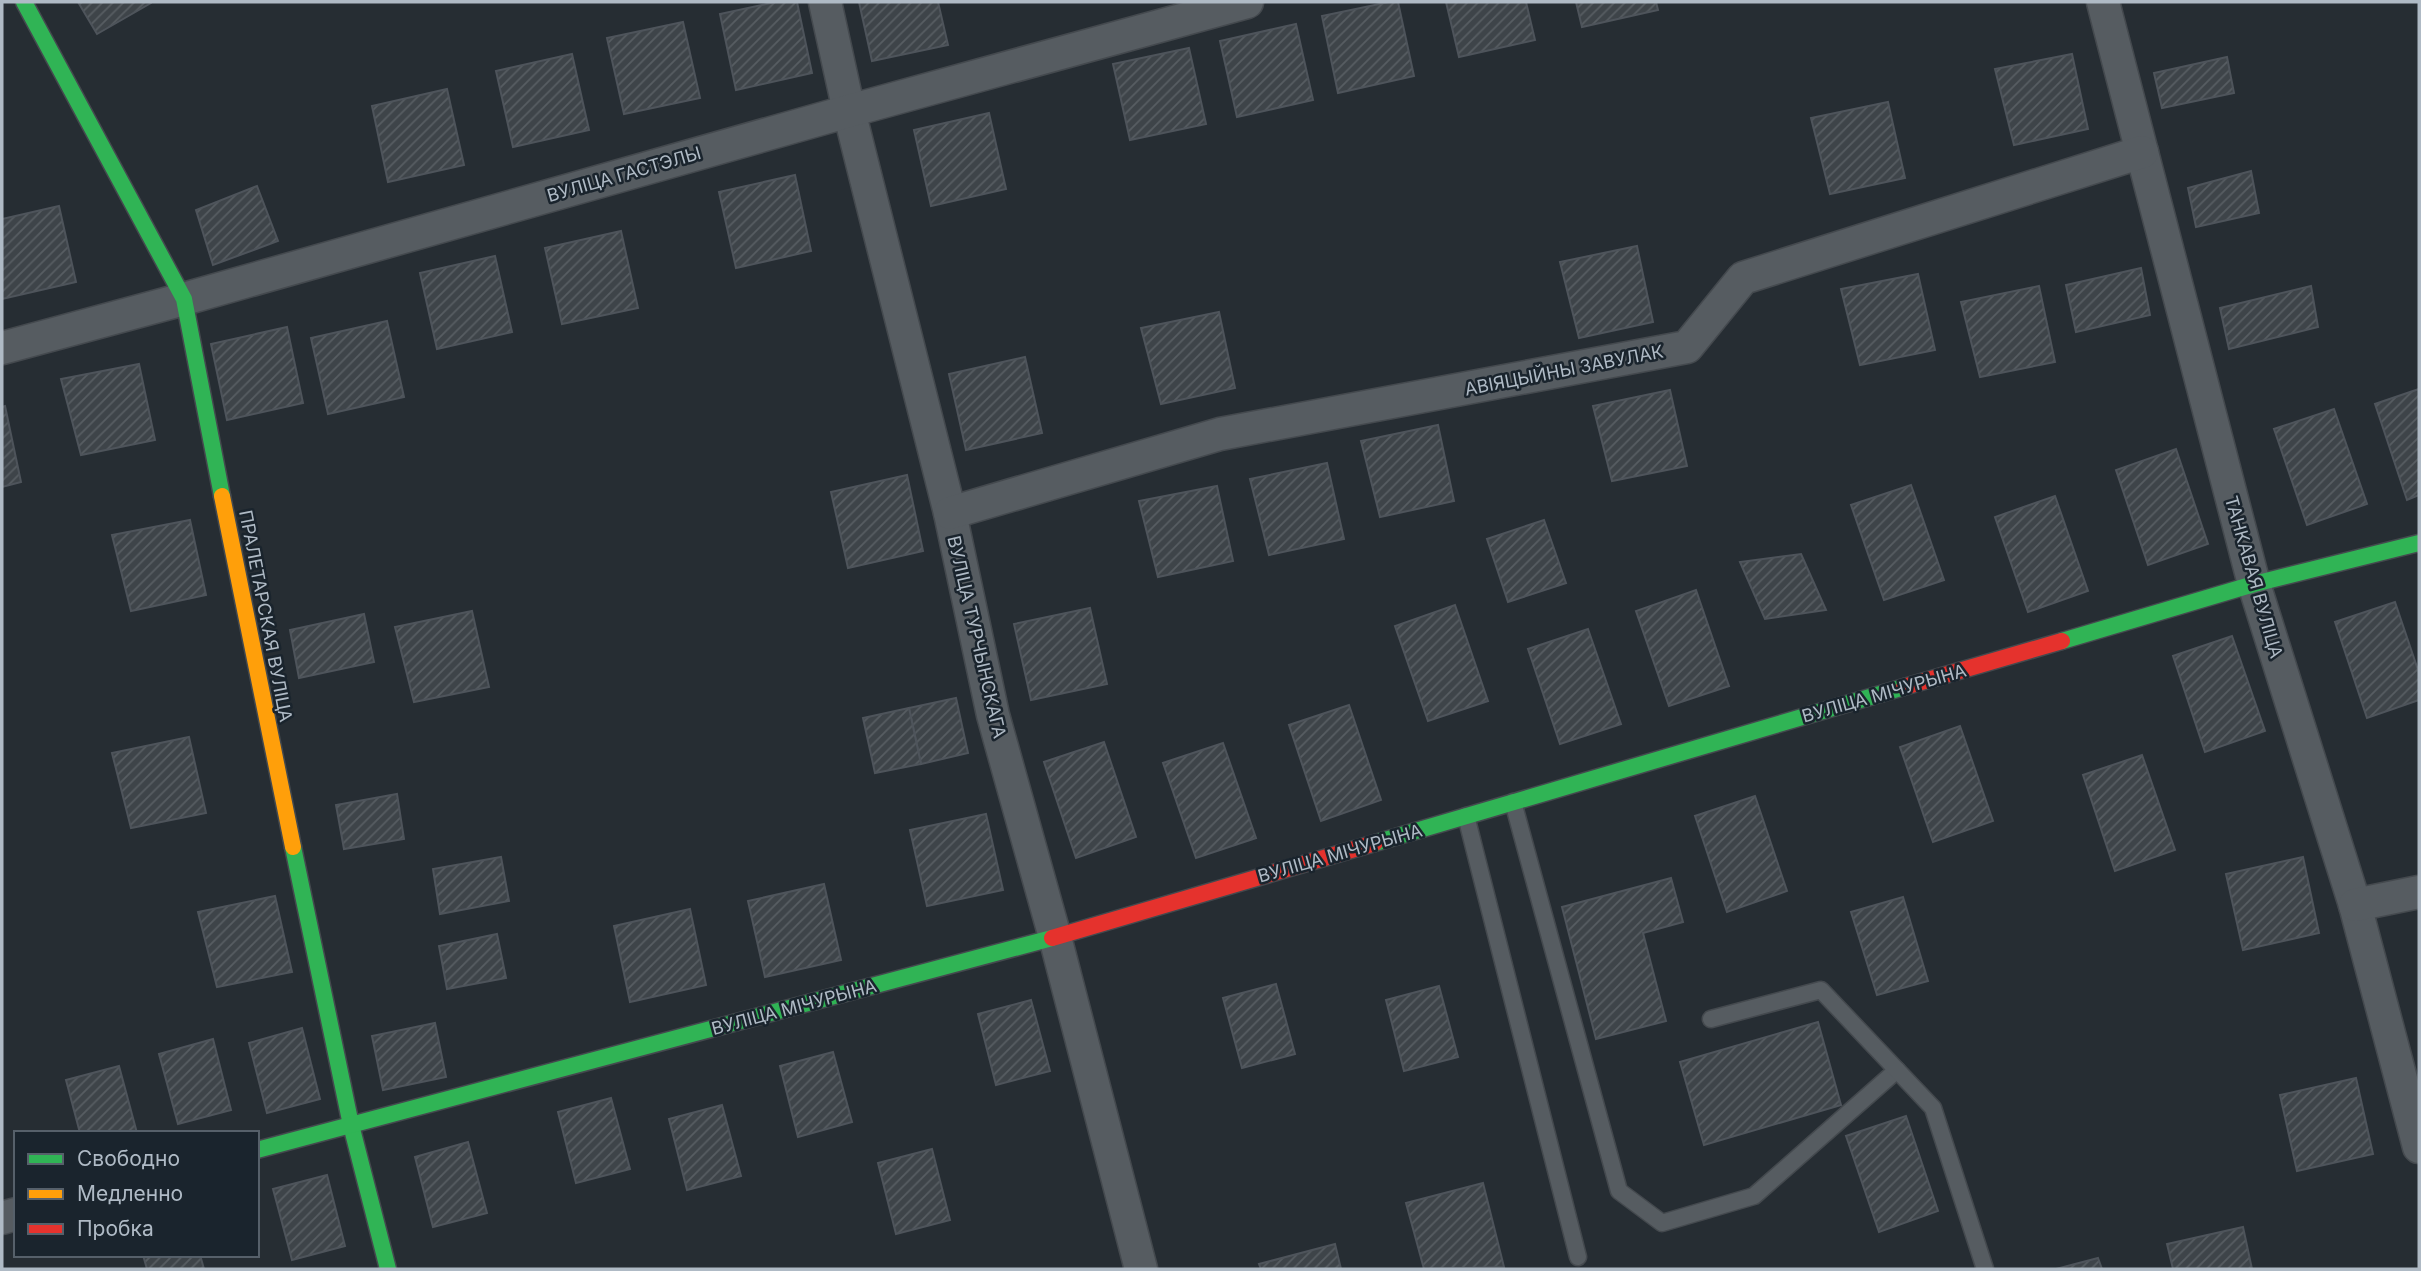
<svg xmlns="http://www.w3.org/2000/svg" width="2421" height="1271" font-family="Inter,sans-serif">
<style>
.building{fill:url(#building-hatch);stroke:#4e545b;stroke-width:2}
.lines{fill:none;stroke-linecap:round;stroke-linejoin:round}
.lane-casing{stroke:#44494e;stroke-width:19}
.street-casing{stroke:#44494e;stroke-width:35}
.fast-casing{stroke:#44494e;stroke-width:19}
.slow-casing{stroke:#44494e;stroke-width:19}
.jam-casing{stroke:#44494e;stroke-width:19}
.lane{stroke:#565c61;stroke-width:16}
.street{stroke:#565c61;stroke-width:32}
.fast{stroke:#30b455;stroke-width:16}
.slow{stroke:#ff9f0a;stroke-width:16}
.jam{stroke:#e5322d;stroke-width:16}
.labels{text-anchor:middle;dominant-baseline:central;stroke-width:5;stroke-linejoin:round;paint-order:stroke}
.street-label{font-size:18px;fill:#afbac5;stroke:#1a242d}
</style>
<defs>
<pattern id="building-hatch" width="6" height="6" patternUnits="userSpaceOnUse" patternTransform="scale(1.75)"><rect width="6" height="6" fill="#3e4449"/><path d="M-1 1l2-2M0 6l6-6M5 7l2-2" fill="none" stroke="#575d62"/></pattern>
</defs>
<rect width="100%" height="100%" fill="#262d33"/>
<g class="building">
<polygon points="78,2 151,2 151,3 97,34"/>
<polygon points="776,2 797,2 812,73 736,90 720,14"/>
<polygon points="859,2 938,2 948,45 872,61"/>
<polygon points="1389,2 1398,2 1414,76 1338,93 1322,16"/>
<polygon points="1446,2 1526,2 1535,40 1459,57"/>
<polygon points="1576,2 1656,2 1658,10 1582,27"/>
<polygon points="683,22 700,98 624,114 607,38"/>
<polygon points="1296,24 1313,100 1237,117 1220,41"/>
<polygon points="1189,48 1206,124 1130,140 1113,64"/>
<polygon points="572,54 589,130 513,147 496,71"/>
<polygon points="2072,54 2088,129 2014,145 1995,69"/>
<polygon points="2227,57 2234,93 2162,108 2154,73"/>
<polygon points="447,89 464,165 388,182 372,106"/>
<polygon points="1888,102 1905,178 1830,194 1811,118"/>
<polygon points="989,113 1006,189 931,206 914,130"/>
<polygon points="2251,171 2259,213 2196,227 2188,188"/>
<polygon points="795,175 811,251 736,268 719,192"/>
<polygon points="257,186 278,241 213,265 196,210"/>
<polygon points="59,206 76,282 2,299 2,219"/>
<polygon points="621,231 638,308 562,324 545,248"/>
<polygon points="1637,246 1653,322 1579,338 1560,262"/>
<polygon points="495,256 512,332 437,349 420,273"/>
<polygon points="2141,268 2150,315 2076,332 2066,285"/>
<polygon points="1918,274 1935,350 1860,365 1841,289"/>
<polygon points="2039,286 2055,362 1980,377 1961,302"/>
<polygon points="2311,286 2318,327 2229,349 2220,308"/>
<polygon points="1219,312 1235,388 1161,404 1141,328"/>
<polygon points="387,321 404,397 328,414 311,338"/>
<polygon points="287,327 303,403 227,420 211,344"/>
<polygon points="1025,357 1042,433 966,450 949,374"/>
<polygon points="139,364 155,440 81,455 61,379"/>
<polygon points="2419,389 2419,495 2407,500 2375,404"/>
<polygon points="1670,390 1687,466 1612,481 1593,406"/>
<polygon points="5,406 21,482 2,487 2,407"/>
<polygon points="2334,409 2367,504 2307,525 2274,429"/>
<polygon points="1438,425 1454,501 1380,517 1361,441"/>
<polygon points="2176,449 2208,544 2148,565 2116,470"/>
<polygon points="1327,463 1344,539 1269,555 1250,479"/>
<polygon points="907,475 923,551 848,568 831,492"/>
<polygon points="1911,485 1944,580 1884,600 1851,505"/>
<polygon points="1217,486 1233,561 1158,577 1139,501"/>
<polygon points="2055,496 2088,591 2028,612 1995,517"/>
<polygon points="190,520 206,595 131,611 112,535"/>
<polygon points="1544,520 1566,583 1508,602 1487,539"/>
<polygon points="1801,554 1826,610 1765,619 1740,562"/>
<polygon points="1696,590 1729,686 1669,706 1636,611"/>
<polygon points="2395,602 2419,673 2419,700 2367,718 2335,622"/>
<polygon points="1455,605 1488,701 1428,721 1395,626"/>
<polygon points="1090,608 1107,684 1031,700 1014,624"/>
<polygon points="472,611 489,687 414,702 395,627"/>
<polygon points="364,614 374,662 299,678 290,630"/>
<polygon points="1588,629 1621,724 1560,744 1528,649"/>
<polygon points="2232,636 2265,731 2205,752 2173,656"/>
<polygon points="956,698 968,753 921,764 909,708"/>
<polygon points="1349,705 1381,800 1321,821 1289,725"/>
<polygon points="909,708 921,764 875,773 863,718"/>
<polygon points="1960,726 1993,821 1933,842 1900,747"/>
<polygon points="189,737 206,813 131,828 112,753"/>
<polygon points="1104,742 1136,837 1076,858 1044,762"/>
<polygon points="1223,743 1256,838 1196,858 1163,763"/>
<polygon points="2142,755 2175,850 2115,871 2083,775"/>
<polygon points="397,794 404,839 344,849 336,805"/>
<polygon points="1755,796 1787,891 1727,912 1695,816"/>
<polygon points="986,814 1003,890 927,906 910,830"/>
<polygon points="501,857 509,901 440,914 433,869"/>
<polygon points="2303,857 2319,933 2243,950 2226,874"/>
<polygon points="1671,878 1683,922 1643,933 1666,1021 1596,1039 1562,907"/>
<polygon points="824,884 841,960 765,977 748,901"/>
<polygon points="275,896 292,972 217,987 198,912"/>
<polygon points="1903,897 1928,981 1877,995 1851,912"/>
<polygon points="690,909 706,985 630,1002 614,926"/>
<polygon points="497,934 506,978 447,989 439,946"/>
<polygon points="1276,984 1295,1054 1242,1068 1223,998"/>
<polygon points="1439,986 1458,1057 1404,1071 1386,1000"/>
<polygon points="1031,1000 1050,1071 996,1085 978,1014"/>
<polygon points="1818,1022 1841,1105 1704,1145 1680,1062"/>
<polygon points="435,1023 446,1077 383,1090 372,1036"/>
<polygon points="302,1028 320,1099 267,1113 249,1043"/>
<polygon points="213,1039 231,1110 178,1124 159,1054"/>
<polygon points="833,1052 852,1122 798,1137 780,1066"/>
<polygon points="119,1066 137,1133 80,1133 66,1080"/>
<polygon points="2356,1078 2373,1154 2297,1171 2280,1095"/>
<polygon points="611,1098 630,1169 576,1183 558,1112"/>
<polygon points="722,1105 741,1176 687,1190 669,1119"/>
<polygon points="1906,1116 1938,1211 1879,1232 1846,1136"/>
<polygon points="468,1142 487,1213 433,1227 415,1157"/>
<polygon points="932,1149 950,1220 896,1234 878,1163"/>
<polygon points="327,1175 345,1246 292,1260 273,1189"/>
<polygon points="1483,1183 1504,1267 1424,1269 1406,1203"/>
<polygon points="2243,1227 2252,1269 2173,1269 2167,1244"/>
<polygon points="1335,1244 1341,1269 1261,1269 1259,1264"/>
<polygon points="143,1255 200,1255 204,1269 147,1269"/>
<polygon points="2098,1258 2102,1269 2056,1269"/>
</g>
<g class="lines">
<g class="lane-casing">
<g id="lane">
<polyline points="1513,802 1619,1191 1662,1223 1754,1196 1897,1070"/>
<polyline points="1466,816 1578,1257"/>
<polyline points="1711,1019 1821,990 1933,1108 1985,1269"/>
</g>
</g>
<g class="street-casing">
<g id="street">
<polyline points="825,2 849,111 950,513 993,715 1055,937 1141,1269"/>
<polyline points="2103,2 2254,584 2355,905 2419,1147"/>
<polyline points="2,348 184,299 849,111 1247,2"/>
<polyline points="950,513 1220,434 1687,347 1743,278 2142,152"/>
<polyline points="2355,905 2419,892"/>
<polyline points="2,1218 16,1214"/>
</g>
</g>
<g class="fast-casing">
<g id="fast">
<polyline points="24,2 184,299 222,496"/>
<polyline points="2062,641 2254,584 2419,543"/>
<polyline points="1375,843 1904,687"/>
<polyline points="293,847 351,1125 388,1269"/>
<polyline points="257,1150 1052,938"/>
</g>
</g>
<g class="slow-casing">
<polyline id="slow" points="222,496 293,847"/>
</g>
<g class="jam-casing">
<g id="jam">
<polyline points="1904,687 2062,641"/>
<polyline points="1052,938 1375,843"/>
</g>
</g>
<use href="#lane" class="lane"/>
<use href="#street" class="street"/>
<use href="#fast" class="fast"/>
<use href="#slow" class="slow"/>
<use href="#jam" class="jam"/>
</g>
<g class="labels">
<g class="street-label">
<text transform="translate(624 174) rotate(-16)">ВУЛІЦА ГАСТЭЛЫ</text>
<text transform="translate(1564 370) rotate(-11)">АВІЯЦЫЙНЫ ЗАВУЛАК</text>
<text transform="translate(2254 577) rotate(74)">ТАНКАВАЯ ВУЛІЦА</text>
<text transform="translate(266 616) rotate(79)">ПРАЛЕТАРСКАЯ ВУЛІЦА</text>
<text transform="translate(977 637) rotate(77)">ВУЛІЦА ТУРЧЫНСКАГА</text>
<text transform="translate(1884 693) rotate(-16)">ВУЛІЦА МІЧУРЫНА</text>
<text transform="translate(1340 853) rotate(-16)">ВУЛІЦА МІЧУРЫНА</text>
<text transform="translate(794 1007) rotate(-15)">ВУЛІЦА МІЧУРЫНА</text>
</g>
</g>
<rect width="2421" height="1271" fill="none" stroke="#afbac5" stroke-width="7"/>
<rect x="14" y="1131" width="245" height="126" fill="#1a242d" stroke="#56606a" stroke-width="2"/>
<rect x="28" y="1154" width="35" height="10" fill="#30b455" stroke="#56606a" stroke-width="2"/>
<text x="77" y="1166" font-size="21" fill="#afbac5">Свободно</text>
<rect x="28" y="1189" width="35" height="10" fill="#ff9f0a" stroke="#56606a" stroke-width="2"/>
<text x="77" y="1201" font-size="21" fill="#afbac5">Медленно</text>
<rect x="28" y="1224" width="35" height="10" fill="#e5322d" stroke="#56606a" stroke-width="2"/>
<text x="77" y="1236" font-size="21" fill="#afbac5">Пробка</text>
</svg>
